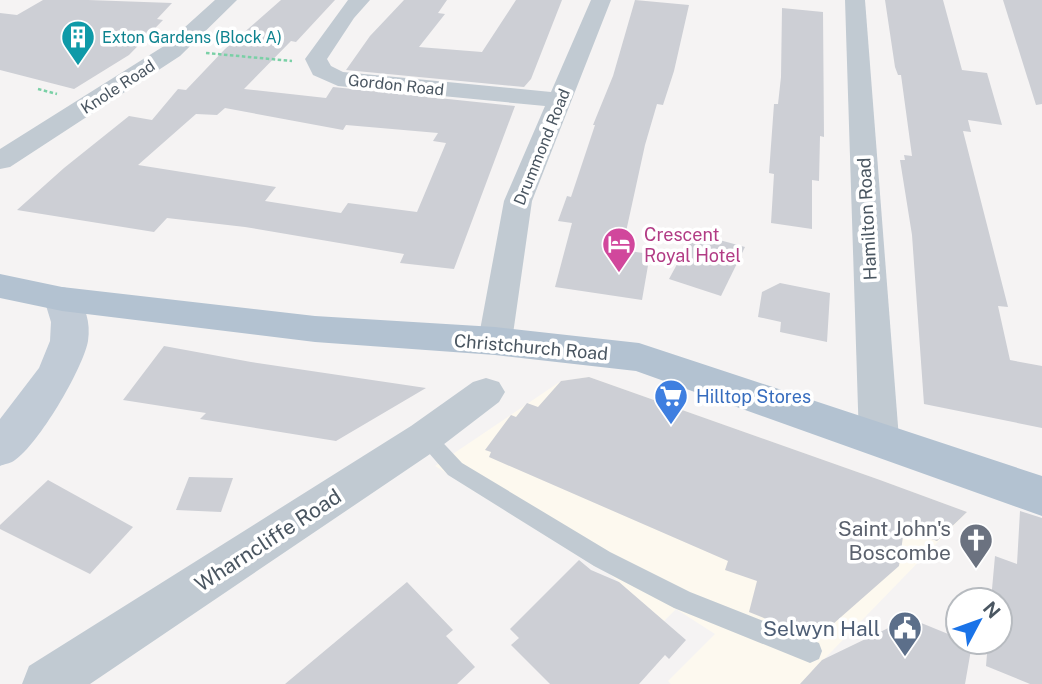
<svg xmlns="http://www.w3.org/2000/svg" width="1042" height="684" font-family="'Public Sans',sans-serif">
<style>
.commercial{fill:#fdf9ef}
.building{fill:#cdcfd5;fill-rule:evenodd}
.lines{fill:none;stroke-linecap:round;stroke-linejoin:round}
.path{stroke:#7ad0a6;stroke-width:2.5;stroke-dasharray:3.5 2.5;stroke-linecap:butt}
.lane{fill:#c1cad2;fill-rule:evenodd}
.street{fill:#c1cad2;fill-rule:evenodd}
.secondary{fill:#c1cbd6;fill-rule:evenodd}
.primary{fill:#b3c2d1;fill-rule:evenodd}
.labels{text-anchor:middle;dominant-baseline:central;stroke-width:7;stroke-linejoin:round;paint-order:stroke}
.far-culture-label{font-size:16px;fill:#0d838f;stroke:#fff;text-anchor:start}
.far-street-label{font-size:16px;fill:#4a5661;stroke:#fff}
.street-label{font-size:18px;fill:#4a5661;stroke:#fff}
.hotel-label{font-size:18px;fill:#b23c85;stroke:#fff;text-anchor:start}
.shop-label{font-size:18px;fill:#366cbe;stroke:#fff;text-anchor:start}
.near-worship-label{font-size:21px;fill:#5b616d;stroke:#fff;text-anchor:end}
.near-street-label{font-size:21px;fill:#4a5661;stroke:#fff}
.near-service-label{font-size:21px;fill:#4e5e75;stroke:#fff;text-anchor:end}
</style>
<rect width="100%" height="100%" fill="#f5f3f3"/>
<polygon class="commercial" points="589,377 880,480 967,512 800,684 671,684 668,681 715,634 676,609 664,621 598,564 435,466 561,381"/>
<g class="building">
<polygon points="43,0 88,0 172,3 157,19 163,20 129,55 74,89 0,70 0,13 17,15"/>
<path d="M281 0H335L296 42 291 41 244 89 326 98 333 87 515 106 454 269 400 263 404 254 245 227 167 218 154 232 17 210 64 168 129 116 152 120 178 89 186 90 225 49ZM225 108 343 130 346 125 438 133 433 141 446 143 417 212 348 203 341 213 265 201 276 187 138 165 196 114 217 115Z"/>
<polygon points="404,0 447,0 438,13 445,14 419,47 482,52 516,0 562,0 531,79 524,87 346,70 370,36"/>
<polygon points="635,0 689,5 674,71 663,105 657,104 645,145 622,250 650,254 642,300 555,287 572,223 558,221 567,196 571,197 595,125 593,125 613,76"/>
<polygon points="885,0 943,0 962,70 987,73 1002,125 968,120 971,132 963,131 1008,307 998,306 1010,360 1042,366 1042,428 924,404 912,235 900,160 905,160 904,155 912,156 901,75 898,75 895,67"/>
<polygon points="1003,0 1042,0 1042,104 1036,105"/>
<polygon points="782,8 823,12 824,137 820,136 819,181 812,180 812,229 771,223 774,174 769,173 774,104 778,104 781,77"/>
<polygon points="694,233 745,247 721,296 669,279"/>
<polygon points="780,283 830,293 827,342 780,332 781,322 758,317 762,292"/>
<polygon points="164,346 251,362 426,388 336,441 200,419 206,413 123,400"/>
<polygon points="589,377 880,480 967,512 937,541 904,529 899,566 816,639 749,612 757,581 725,570 728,561 489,457 491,452 485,450 511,415 516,417 527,403 538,407 561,381"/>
<polygon points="189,477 233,478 221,512 176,510"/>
<polygon points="48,480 133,527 90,574 0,529 0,525"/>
<polygon points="1020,511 1042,518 1042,684 1030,684 986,666 988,642 1000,642 1000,600 991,600 995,556 1017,564"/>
<polygon points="579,560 591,570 619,582 686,640 669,659 665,655 639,684 550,684 511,645 519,638 510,629"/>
<polygon points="407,582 453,630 446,636 475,667 457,684 285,684"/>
<polygon points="909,618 958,638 958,642 972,644 965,684 800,684 822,660"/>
</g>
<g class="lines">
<g class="path">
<polyline points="206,53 292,61"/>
<polyline points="38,89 57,94"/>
</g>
<polygon class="lane" points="425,429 432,431 462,463 610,552 690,592 819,643 822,651 819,659 810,663 674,608 594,566 448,475 415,437 418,431"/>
<g class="street">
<polygon points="215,0 237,0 180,56 10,167 0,169 0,149 164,46"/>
<polygon points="348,0 370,0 354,18 327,59 331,66 343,72 551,92 591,0 611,0 532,201 512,341 507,350 495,354 483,350 478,341 504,201 545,106 338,86 313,75 305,59"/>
<polygon points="845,0 865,0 899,439 893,450 879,455 865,450 859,439"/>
<polygon points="486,378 499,382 505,392 499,402 439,448 90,684 22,684 29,666 411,426 473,382"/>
</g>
<path class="secondary" d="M62 287 75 290C85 306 91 322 88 341 83 369 38 445 15 460 12 463 4 464 0 466V419L39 368 50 341 51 322 44 299 49 290Z"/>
<polygon class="primary" points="0,274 62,287 315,316 495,327 639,343 1042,476 1042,516 636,371 495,355 315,342 62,311 0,298"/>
</g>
<defs>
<g id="building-pin" transform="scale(1.75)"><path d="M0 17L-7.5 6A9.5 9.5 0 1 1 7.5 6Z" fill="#0f9aa8" stroke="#fff"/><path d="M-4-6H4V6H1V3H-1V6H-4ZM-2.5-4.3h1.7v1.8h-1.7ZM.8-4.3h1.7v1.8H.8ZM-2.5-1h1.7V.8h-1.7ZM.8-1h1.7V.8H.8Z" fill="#fff"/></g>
<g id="hotel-pin" transform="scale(1.75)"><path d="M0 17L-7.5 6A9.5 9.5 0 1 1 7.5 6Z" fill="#d1479c" stroke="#fff"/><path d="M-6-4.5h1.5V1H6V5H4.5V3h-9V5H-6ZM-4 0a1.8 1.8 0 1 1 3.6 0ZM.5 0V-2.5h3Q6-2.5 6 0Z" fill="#fff"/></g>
<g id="supermarket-pin" transform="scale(1.75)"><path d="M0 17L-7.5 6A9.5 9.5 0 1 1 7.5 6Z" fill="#3f7fe0" stroke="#fff"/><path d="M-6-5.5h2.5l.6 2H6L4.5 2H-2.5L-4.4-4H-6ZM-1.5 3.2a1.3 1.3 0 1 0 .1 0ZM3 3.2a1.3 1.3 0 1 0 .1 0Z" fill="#fff"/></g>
<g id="church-pin" transform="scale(1.75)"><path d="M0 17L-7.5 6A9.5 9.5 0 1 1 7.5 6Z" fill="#6b7280" stroke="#fff"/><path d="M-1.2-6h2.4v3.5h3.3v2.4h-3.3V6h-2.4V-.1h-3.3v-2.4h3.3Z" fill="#fff"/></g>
<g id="civic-pin" transform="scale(1.75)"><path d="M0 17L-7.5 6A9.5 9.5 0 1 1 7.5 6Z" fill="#5c6f8a" stroke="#fff"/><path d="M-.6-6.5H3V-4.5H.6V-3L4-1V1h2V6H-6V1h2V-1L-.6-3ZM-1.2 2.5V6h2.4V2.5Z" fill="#fff"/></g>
</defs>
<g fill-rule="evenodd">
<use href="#building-pin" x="78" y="37"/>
<use href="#hotel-pin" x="619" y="244"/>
<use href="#supermarket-pin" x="671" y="396"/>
<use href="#church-pin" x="976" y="540"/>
<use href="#civic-pin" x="905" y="628"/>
</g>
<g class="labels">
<g class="far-culture-label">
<text x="102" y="37">Exton Gardens (Block A)</text>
</g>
<g class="far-street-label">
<text transform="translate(396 85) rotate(6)">Gordon Road</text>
<text transform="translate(118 87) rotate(-33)">Knole Road</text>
<text transform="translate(542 147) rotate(-68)">Drummond Road</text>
</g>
<g class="street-label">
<text transform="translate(867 219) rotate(-93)">Hamilton Road</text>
<text transform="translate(531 347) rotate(5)">Christchurch Road</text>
</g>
<g class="hotel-label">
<text x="644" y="234">Crescent<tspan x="644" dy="21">Royal Hotel</tspan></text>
</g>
<g class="shop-label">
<text x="696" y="396">Hilltop Stores</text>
</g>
<g class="near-worship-label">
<text x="951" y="528">Saint John's<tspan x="951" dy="24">Boscombe</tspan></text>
</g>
<g class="near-street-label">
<text transform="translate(268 540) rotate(-33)">Wharncliffe Road</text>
</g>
<g class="near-service-label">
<text x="880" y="628">Selwyn Hall</text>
</g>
</g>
<g transform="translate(979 621) rotate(49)"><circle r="33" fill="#ffffff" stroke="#b7bbc0" stroke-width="2"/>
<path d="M0-5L12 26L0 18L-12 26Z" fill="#1a73e8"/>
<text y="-10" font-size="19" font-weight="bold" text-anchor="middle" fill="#4a5661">N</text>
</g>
</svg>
